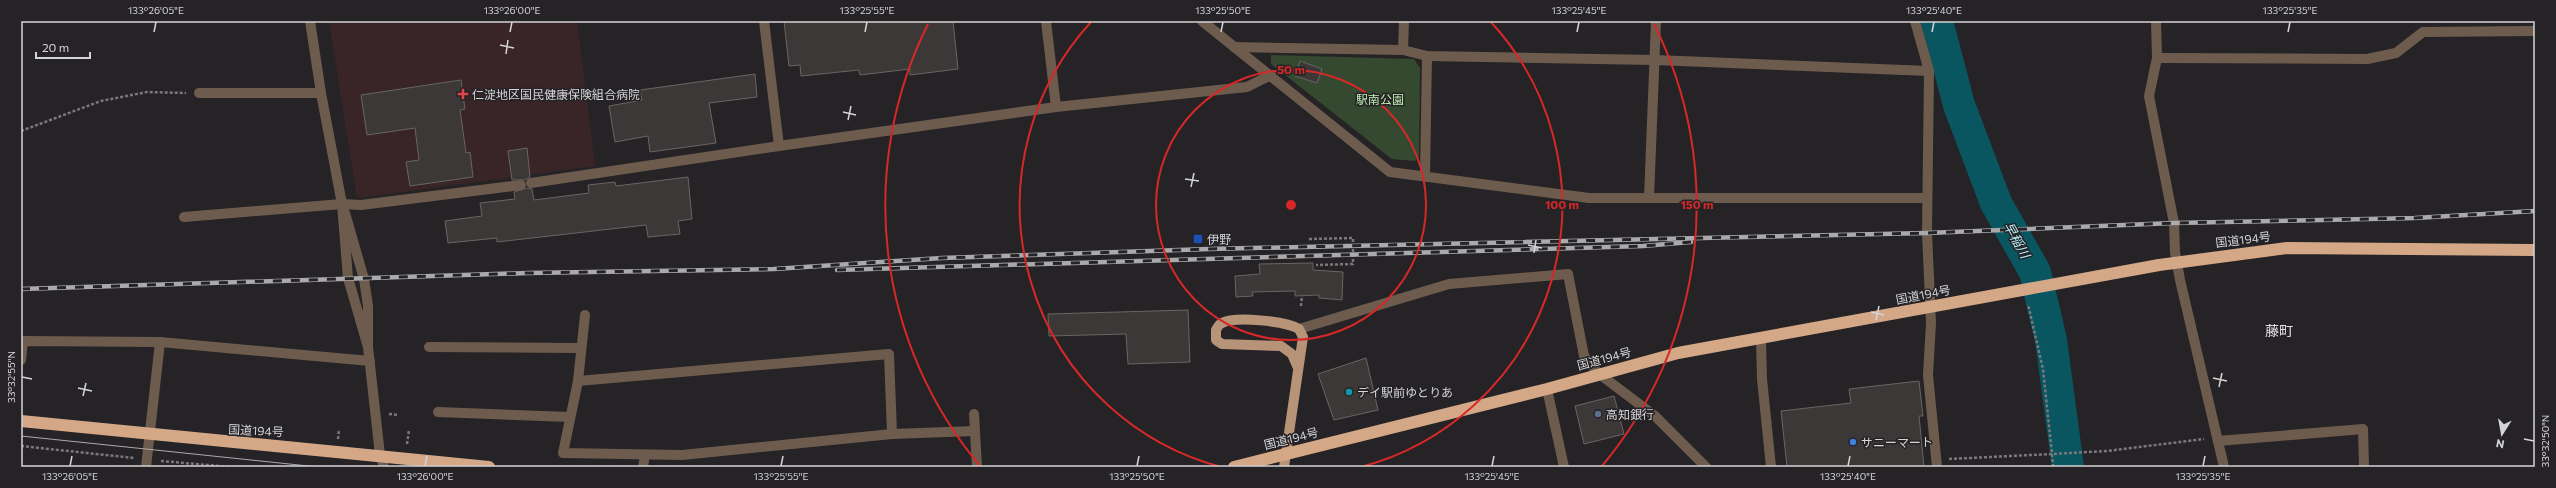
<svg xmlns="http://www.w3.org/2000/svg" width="2556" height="488" font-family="Commissioner,'Noto Sans JP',sans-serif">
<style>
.medical{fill:#392527}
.green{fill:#344930}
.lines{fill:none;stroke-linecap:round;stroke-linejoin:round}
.river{stroke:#095560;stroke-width:32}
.building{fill:#3c3837;stroke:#696564}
.path{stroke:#7a787b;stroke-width:2.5;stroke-dasharray:3 2;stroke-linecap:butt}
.minor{stroke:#6d5c4e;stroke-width:10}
.major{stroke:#b79377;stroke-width:10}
.highway{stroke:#d4a887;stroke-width:12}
.tram{stroke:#aaa9ab;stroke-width:1}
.rail-casing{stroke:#aaa9ab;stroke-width:4.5}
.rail{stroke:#252326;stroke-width:3;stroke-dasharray:9;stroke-linecap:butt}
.ticks{fill:none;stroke:#d5d4d6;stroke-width:1.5}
.ring{fill:none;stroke:#d62828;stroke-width:2}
.health-dot{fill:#e0444e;stroke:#252326;stroke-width:1.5}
.transit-dot{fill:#1a4fb4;stroke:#252326;stroke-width:1.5}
.culture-dot{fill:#0f9aa8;stroke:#252326;stroke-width:1.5}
.service-dot{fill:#5c6f8a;stroke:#252326;stroke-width:1.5}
.shop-dot{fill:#3f7fe0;stroke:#252326;stroke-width:1.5}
.labels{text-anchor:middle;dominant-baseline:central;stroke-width:3;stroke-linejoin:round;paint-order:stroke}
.poi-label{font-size:12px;fill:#d5d4d6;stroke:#252326;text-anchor:start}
.park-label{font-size:12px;fill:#bff2b3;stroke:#252326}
.street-label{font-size:12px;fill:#d5d4d6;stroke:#252326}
.water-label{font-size:13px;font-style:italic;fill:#b6eefa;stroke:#252326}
.quarter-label{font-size:14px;fill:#e1dee2;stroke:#252326}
.centre{fill:#d62828;stroke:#252326;stroke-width:2}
.ring-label{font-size:12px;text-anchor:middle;font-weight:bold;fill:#d62828;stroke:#252326;stroke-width:3;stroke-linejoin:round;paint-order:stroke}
.neatline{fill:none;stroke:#d5d4d6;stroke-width:1.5}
.ticks-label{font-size:10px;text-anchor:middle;fill:#d5d4d6}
</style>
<rect width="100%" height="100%" fill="#252326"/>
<polygon class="medical" points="329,21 577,21 595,166 357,198"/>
<polygon class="green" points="1271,55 1414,59 1420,68 1419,156 1415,161 1392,159 1271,64"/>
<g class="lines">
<polyline class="river" points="1937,21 1959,105 1996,203 2035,272 2051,340 2068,467"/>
</g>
<g class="building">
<polygon points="784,21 953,21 958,69 910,75 910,69 860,75 859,70 801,76 800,65 789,66"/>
<polygon points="1300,61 1322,69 1317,83 1295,76"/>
<polygon points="755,74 757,97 709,103 716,143 650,152 648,136 615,142 609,106 642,100 640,90"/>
<polygon points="461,80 465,109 460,110 466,153 470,152 473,177 410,186 406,162 419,160 415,128 367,135 361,95"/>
<polygon points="527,148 530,177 525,180 512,180 508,151"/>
<polygon points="688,177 692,219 678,221 680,234 648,237 646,225 497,242 497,238 448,243 445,221 482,216 480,203 515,199 514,192 527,188 532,189 534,200 589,193 588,185 615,182 616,186"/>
<polygon points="1313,263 1313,270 1343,272 1342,300 1319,298 1319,295 1295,296 1295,291 1252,292 1253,296 1236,297 1235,276 1260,274 1259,264"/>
<polygon points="1188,310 1190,362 1128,364 1126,334 1049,336 1048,314"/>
<polygon points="1366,358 1378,410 1334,420 1318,374"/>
<polygon points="1919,381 1923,416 1919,416 1924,467 1787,467 1781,411 1851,403 1849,389"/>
<polygon points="1614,396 1624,434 1584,444 1575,406"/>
</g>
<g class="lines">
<g class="path">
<polyline points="21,131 101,101 147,92 186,93"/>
<polyline points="1309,239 1353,238 1353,264 1316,265"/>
<polyline points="1301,306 1302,296"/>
<polyline points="389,414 398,415"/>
<polyline points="338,439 339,429"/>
<polyline points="407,444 409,430"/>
<polyline points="21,446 134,458"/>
<polyline points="1949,459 2052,454 2043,369 2028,304"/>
<polyline points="161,461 231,467"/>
<polyline points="2053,467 2052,454 2107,451 2204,439"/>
</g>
<g class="minor">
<polyline points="310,21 321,93 342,204 348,278 368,347"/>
<polyline points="764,21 779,146 1056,107 1247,87 1271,75"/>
<polyline points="1046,21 1056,107"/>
<polyline points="1202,21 1390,172 1589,198 1927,198"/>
<polyline points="1915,21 1929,71 1927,233 1931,323 1928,375 1937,467"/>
<polyline points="2156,21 2157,58 2149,96 2174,223 2175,252 2180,280 2224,467"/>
<polyline points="1234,47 1403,50 1427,56 1655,60 1929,71"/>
<polyline points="1403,50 1404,21"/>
<polyline points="2157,58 2367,59 2396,53 2423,32 2535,31"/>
<polyline points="199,93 321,93"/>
<polyline points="1425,176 1427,56"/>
<polyline points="531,183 779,146"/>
<polyline points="1649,198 1656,21"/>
<polyline points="345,213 364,279 368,306 368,347 380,455 384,467"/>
<polyline points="184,217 342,204 361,205 521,185"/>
<polyline points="1299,329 1449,284 1568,274 1584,356 1598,373 1655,416 1706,467"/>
<polyline points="1761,339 1762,379 1771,467"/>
<polyline points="429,347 581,348"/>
<polygon points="889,354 892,434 682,455 563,453 578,381"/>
<polyline points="21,360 23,341 160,342 370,361"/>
<polyline points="578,381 585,315"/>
<polyline points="1547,389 1564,467"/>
<polyline points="438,412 570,417"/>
<polyline points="974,414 977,467"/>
<polyline points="892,434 975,431"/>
<polyline points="2218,441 2363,429 2364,467"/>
<polyline points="146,467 160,342"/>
<polyline points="643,467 645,455"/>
</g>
<path class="major" d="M1284 467 1303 337 1299 329C1286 321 1235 316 1222 323 1219 324 1217 328 1216 330V340L1222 344 1281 346 1292 354 1298 368"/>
<g class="highway">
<polyline points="21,421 489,467"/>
<polyline points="1234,467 1547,389 1678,353 2159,265 2287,248 2535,250"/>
</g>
<polyline class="tram" points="21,436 318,467"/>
<g class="rail-casing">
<g id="rail">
<polyline points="837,270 1643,246 1691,242"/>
<polyline points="21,289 528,273 774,269 942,258 1209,249 1927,233 2174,223 2415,218 2535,211"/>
</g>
</g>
<use href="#rail" class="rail"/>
</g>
<path class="ticks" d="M154 32 156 22M510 32 512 22M865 32 867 22M1221 32 1223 22M1577 32 1579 22M1932 32 1934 22M2288 32 2290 22M500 45 514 48M506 54 508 40M843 112 856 115M848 120 851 106M1185 179 1199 181M1191 187 1194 173M1528 245 1542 248M1534 253 1536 240M1871 312 1884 315M1876 320 1879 306M22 377 32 379M2213 378 2227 381M2219 387 2222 373M78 388 92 391M83 396 86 383M2524 439 2534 441M70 466 72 456M425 466 427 456M781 466 783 456M1137 466 1139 456M1492 466 1494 456M1848 466 1850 456M2203 466 2205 456"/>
<g class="ring">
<circle cx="1291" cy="205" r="135"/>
<path d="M1221 467A271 271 0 0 1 1091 22M1491 22A271 271 0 0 1 1361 467"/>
<path d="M980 466A406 406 0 0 1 928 24M1654 24A406 406 0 0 1 1602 466"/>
</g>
<path class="health-dot" d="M461 88h4v4h4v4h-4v4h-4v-4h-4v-4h4z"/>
<rect class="transit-dot" x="1193" y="234" width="10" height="10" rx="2"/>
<circle class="culture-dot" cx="1349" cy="392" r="4"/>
<circle class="service-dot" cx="1598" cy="414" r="4"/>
<circle class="shop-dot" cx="1853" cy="442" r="4"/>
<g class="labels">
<g class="poi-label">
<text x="472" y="94">仁淀地区国民健康保険組合病院</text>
<text x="1207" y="239">伊野</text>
<text x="1357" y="392">デイ駅前ゆとりあ</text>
<text x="1606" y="414">高知銀行</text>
<text x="1861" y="442">サニーマート</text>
</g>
<g class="park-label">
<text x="1380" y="99">駅南公園</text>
</g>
<g class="street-label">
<text transform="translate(2243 239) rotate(-7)">国道194号</text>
<text transform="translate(1923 294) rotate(-11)">国道194号</text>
<text transform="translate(1604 358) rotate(-15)">国道194号</text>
<text transform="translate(256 430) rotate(3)">国道194号</text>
<text transform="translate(1291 438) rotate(-14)">国道194号</text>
</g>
<g class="water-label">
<text transform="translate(2017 240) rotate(61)">早稲川</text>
</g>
<g class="quarter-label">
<text x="2279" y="330">藤町</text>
</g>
</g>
<circle cx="1291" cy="205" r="6" class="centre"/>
<g class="ring-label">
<text x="1291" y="74">50 m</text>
<text x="1562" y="209">100 m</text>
<text x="1697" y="209">150 m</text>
</g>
<rect width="2556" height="488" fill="none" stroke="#252326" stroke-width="44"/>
<g transform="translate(2502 434) rotate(191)" stroke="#252326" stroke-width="3" paint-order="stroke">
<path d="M0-3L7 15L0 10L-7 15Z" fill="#d5d4d6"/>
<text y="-6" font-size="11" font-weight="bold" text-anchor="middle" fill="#d5d4d6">N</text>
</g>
<path d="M36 52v6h54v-6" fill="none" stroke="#d5d4d6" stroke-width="2"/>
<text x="42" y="52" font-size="12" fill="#d5d4d6" stroke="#252326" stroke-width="3" paint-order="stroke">20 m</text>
<rect x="22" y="22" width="2512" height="444" class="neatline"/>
<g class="ticks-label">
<text x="156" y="14">133°26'05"E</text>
<text x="512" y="14">133°26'00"E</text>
<text x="867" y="14">133°25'55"E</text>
<text x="1223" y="14">133°25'50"E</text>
<text x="1579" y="14">133°25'45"E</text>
<text x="1934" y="14">133°25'40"E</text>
<text x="2290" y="14">133°25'35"E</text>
<text transform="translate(11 377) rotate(-90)" y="4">33°32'55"N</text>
<text transform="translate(2545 441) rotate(-90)" y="4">33°32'50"N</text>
<text x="70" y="480">133°26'05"E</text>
<text x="425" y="480">133°26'00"E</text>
<text x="781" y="480">133°25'55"E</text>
<text x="1137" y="480">133°25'50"E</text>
<text x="1492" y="480">133°25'45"E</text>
<text x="1848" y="480">133°25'40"E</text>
<text x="2203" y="480">133°25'35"E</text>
</g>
</svg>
